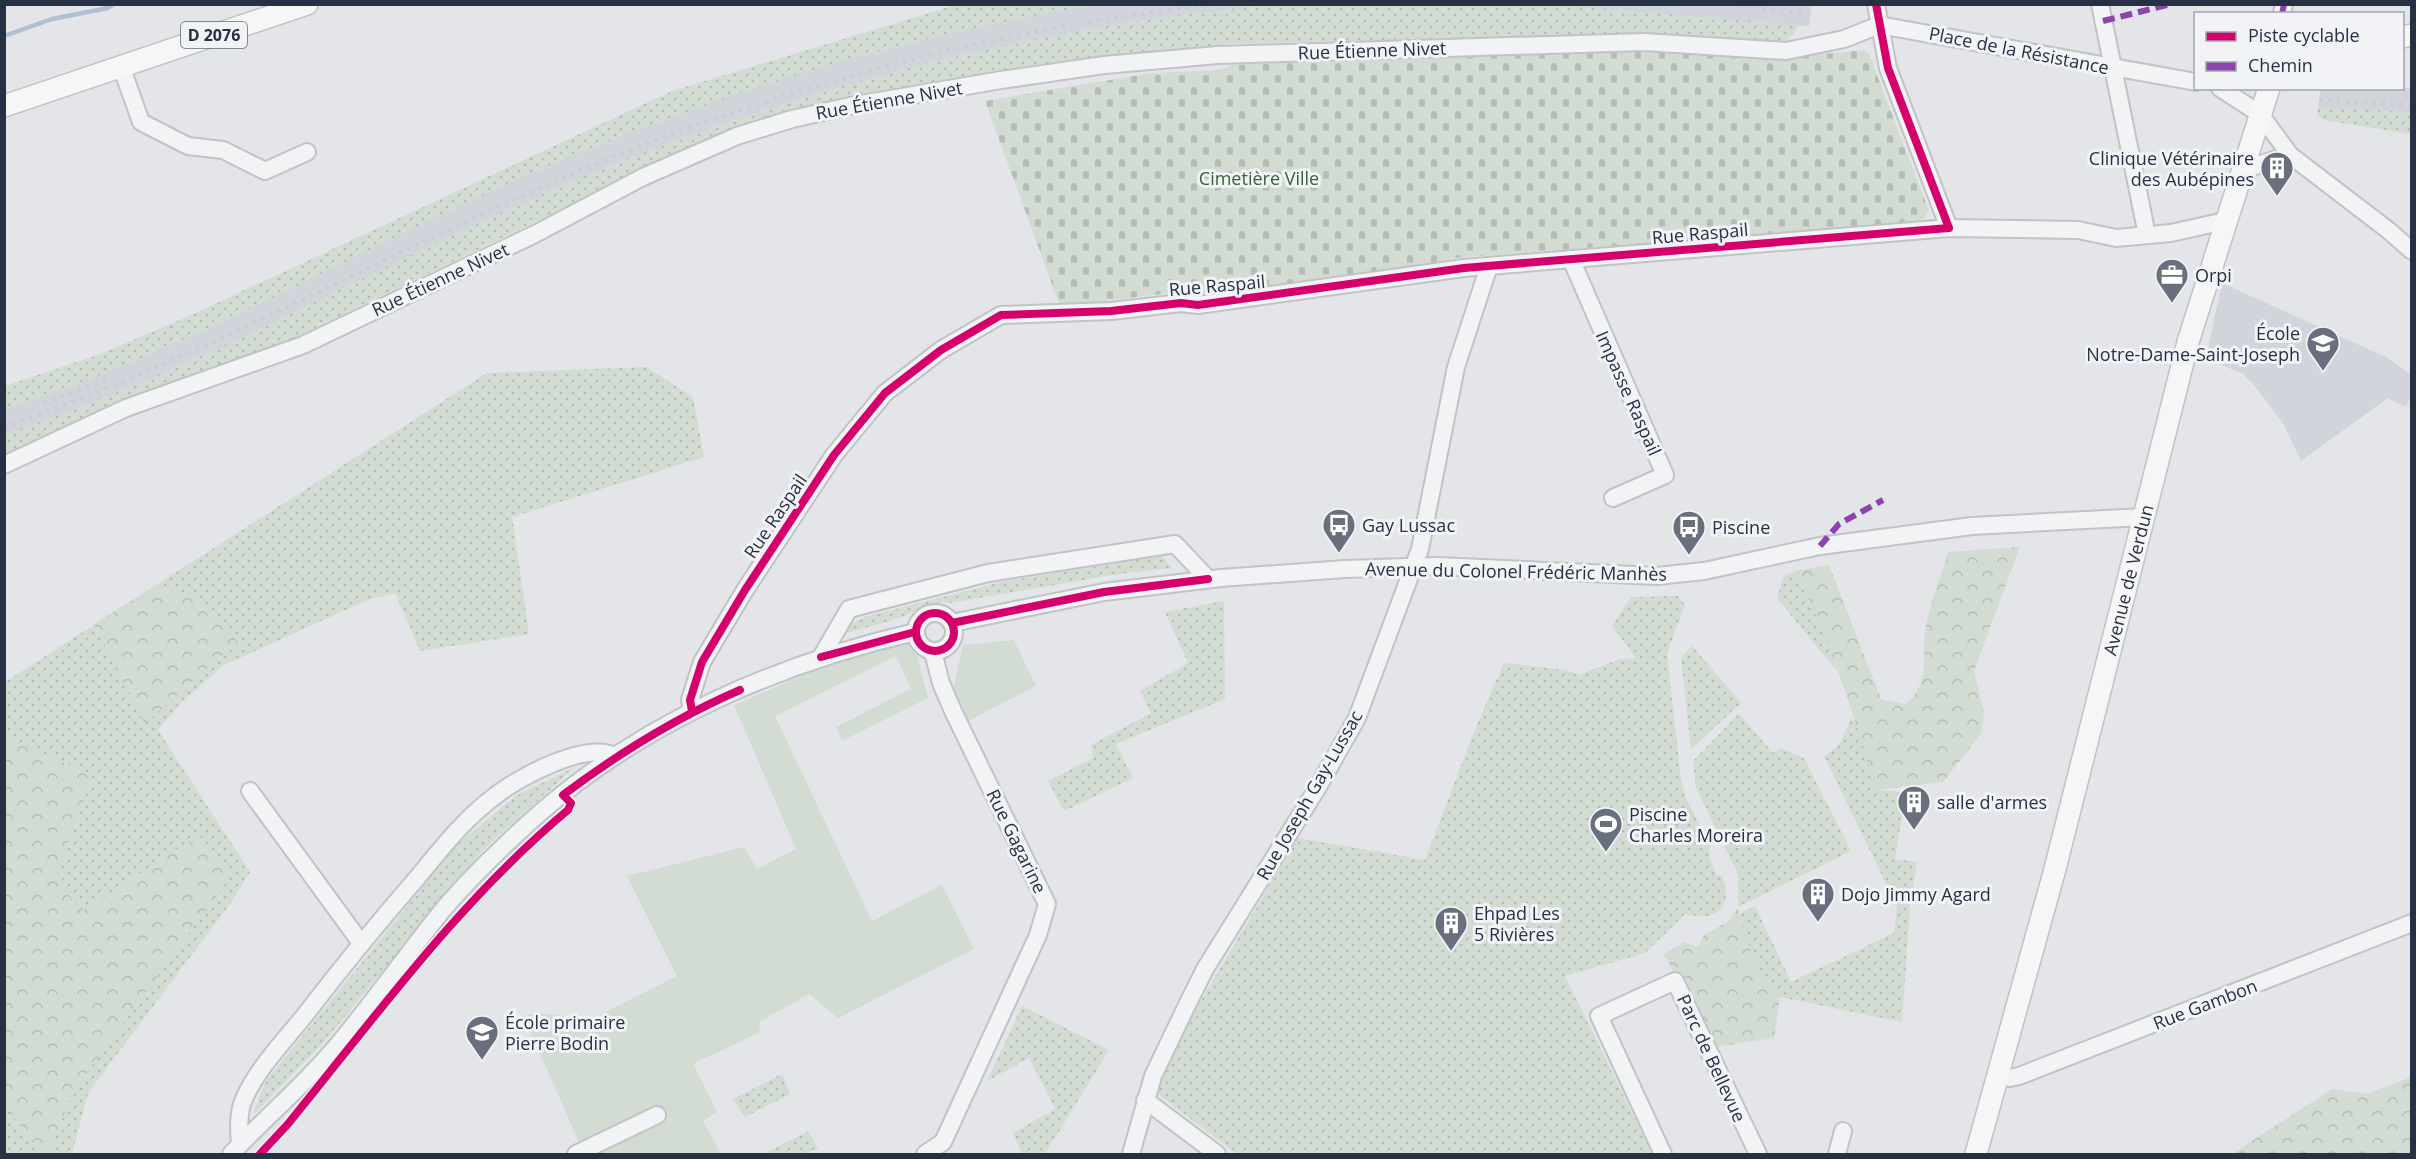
<svg xmlns="http://www.w3.org/2000/svg" width="2416" height="1159" font-family="'Open Sans',sans-serif">
<style>
.built{fill:#d1d4db}
.grass{fill:url(#grass-dots)}
.forest{fill:url(#forest-crowns)}
.cemetery{fill:url(#cemetery-stones)}
.park{fill:#d2dcd3}
.lines{fill:none;stroke-linecap:round;stroke-linejoin:round}
.stream{stroke:#b1bfd4;stroke-width:4.5}
.minor-casing{stroke:#c1c3c6;stroke-width:20}
.major-casing{stroke:#bfc2c6;stroke-width:24}
.minor{stroke:#f2f3f5;stroke-width:16}
.major{stroke:#f6f6f7;stroke-width:21}
.rail{stroke:#cbcdd0;stroke-width:4.5;stroke-dasharray:3 6;stroke-linecap:butt}
.quiet{stroke:#8e44ad;stroke-width:6;stroke-dasharray:12 6;stroke-linecap:butt}
.cycleway-casing{stroke:#f1f3f7;stroke-width:11}
.cycleway{stroke:#d6006c;stroke-width:8}
.labels{text-anchor:middle;dominant-baseline:central;stroke-width:6;stroke-linejoin:round;paint-order:stroke}
.shield{fill:#f1f3f7;stroke:#646a79;stroke-width:1.5}
.shield-label{font-size:16px;font-weight:bold;fill:#283043}
.street-label{font-size:18px;fill:#283043;stroke:#f1f3f7}
.poi-label{font-size:18px;fill:#283043;stroke:#f1f3f7;text-anchor:start}
.park-label{font-size:18px;fill:#3a5f35;stroke:#f1f3f7}
</style>
<defs>
<pattern id="grass-dots" width="8" height="8" patternUnits="userSpaceOnUse" patternTransform="scale(1.5)"><rect width="8" height="8" fill="#d2dcd3"/><path d="M2 2h.1M6 6h.1" fill="none" stroke="#b4bdb6" stroke-width="1.8" stroke-linecap="round"/></pattern>
<pattern id="forest-crowns" width="20" height="18" patternUnits="userSpaceOnUse" patternTransform="scale(1.5)"><rect width="20" height="18" fill="#d2dcd3"/><path d="M2 6a3 3 0 1 1 6 0M12 15a3 3 0 1 1 6 0" fill="none" stroke="#b4bdb6"/></pattern>
<pattern id="cemetery-stones" width="16" height="16" patternUnits="userSpaceOnUse" patternTransform="scale(1.5)"><rect width="16" height="16" fill="#d2dcd3"/><path d="M2 7V4a2 2 0 0 1 4 0v3zM10 15v-3a2 2 0 0 1 4 0v3z" fill="#b4bdb6"/></pattern>
</defs>
<rect width="100%" height="100%" fill="#e3e5e8"/>
<g class="built">
<polygon points="1049,5 1812,5 1809,26 1696,19 990,54 709,133 257,337 5,442 5,398 666,104"/>
<polygon points="2411,88 2411,120 2317,113 2321,89"/>
<polygon points="2222,283 2388,358 2411,375 2411,394 2406,407 2388,398 2301,461 2284,425 2258,390 2243,374 2206,358"/>
</g>
<g class="grass">
<path d="M959 4 1098 5C899 36 705 97 520 178 348 255 185 352 5 409V386L98 355 187 317 672 91Z"/>
<path d="M1279 4 1559 5 1799 25 1794 34 1783 42 1633 34 1225 44 959 78 818 105 703 141 267 351 5 455V434C203 369 384 260 576 180 803 86 1034 26 1279 4Z"/>
<polygon points="2318,108 2411,112 2411,134 2323,120 2317,113"/>
<polygon points="646,367 693,397 704,457 512,517 529,634 420,651 395,593 370,599 224,665 181,703 158,730 250,872 230,904 88,1093 72,1154 5,1154 5,682 487,373"/>
<path d="M1162 556 1172 568 1118 574 950 603C924 600 921 610 901 617 883 624 863 628 845 633L850 625 864 617 1006 581Z"/>
<polygon points="1795,571 1823,627 1837,671 1777,598 1783,577"/>
<path d="M1678 596 1685 605 1667 654 1681 780 1685 796 1710 846 1709 856 1716 875 1722 876C1734 908 1716 922 1685 914L1645 953 1565 976 1652 1154H1237L1158 1094 1163 1077 1197 1007 1298 838 1425 860 1475 729 1504 663 1566 670 1579 675 1620 659 1636 658 1612 626 1631 597Z"/>
<polygon points="1224,601 1225,699 1116,744 1133,778 1064,811 1048,781 1093,758 1091,745 1151,713 1140,691 1188,663 1165,612"/>
<polygon points="1692,646 1741,703 1691,749 1681,658"/>
<polygon points="1739,714 1773,753 1781,748 1804,758 1851,851 1738,907 1738,874 1696,788 1693,761"/>
<polygon points="1851,719 1857,721 1876,790 1906,792 1895,859 1917,862 1910,906 1902,1022 1780,997 1753,959 1740,914 1755,906 1791,982 1894,933 1897,906 1824,756 1839,745"/>
<polygon points="575,767 486,847 323,1043 253,1115 265,1082 457,845 517,795"/>
<polygon points="1022,1006 1109,1050 1045,1154 1022,1154 1013,1133 1055,1109 1029,1058 987,1081"/>
<polygon points="782,1074 790,1094 745,1117 733,1099"/>
<polygon points="808,1131 818,1148 804,1154 764,1154"/>
</g>
<g class="forest">
<path d="M2020 547 1974 671 1984 713 1981 734 1943 782 1876 790C1855 715 1830 641 1795 571L1829 565 1881 699 1906 704C1931 684 1921 653 1926 625 1931 600 1941 576 1948 552Z"/>
<polygon points="155,586 199,598 241,645 223,654 145,724 94,624"/>
<polygon points="5,737 92,775 55,881 83,911 199,835 233,873 73,1092 48,1154 42,1154 5,1106"/>
<polygon points="1738,907 1753,959 1780,997 1774,1038 1714,1047 1664,954 1684,942 1698,947 1704,935 1729,921"/>
<polygon points="2411,1077 2411,1154 2232,1154 2332,1089 2368,1094"/>
</g>
<polygon class="cemetery" points="1644,47 1783,58 1864,50 1869,54 1929,211 1920,223 1453,258 1390,274 1207,299 1203,289 1060,306 985,101 1152,73 1222,70 1230,65"/>
<g class="park">
<polygon points="1014,640 1036,686 968,721 953,690 963,645"/>
<polygon points="908,643 917,656 928,698 842,741 836,727 911,689 896,656 775,716 872,921 942,885 974,949 838,1018 809,994 759,1022 760,1032 693,1064 717,1112 703,1121 721,1154 584,1154 524,1017 535,1013 592,1019 677,976 627,876 744,847 757,869 796,849 734,705 829,664"/>
</g>
<g class="lines">
<polyline class="stream" points="4,36 52,19 108,8 114,4"/>
<g class="minor-casing">
<g id="minor">
<polyline points="1876,4 1888,68 1949,228"/>
<polyline points="2100,4 2147,235"/>
<polyline points="2282,14 2284,4"/>
<polyline points="121,66 141,122 188,146 223,150 265,171 307,152"/>
<polyline points="2220,88 2260,114 2290,155 2388,230 2412,251"/>
<polyline points="2242,170 2290,155"/>
<polyline points="1571,259 1665,475 1613,498"/>
<polyline points="4,465 126,408 303,345 535,234 643,177 737,136 792,119 850,106 1001,80 1104,65 1218,55 1644,42 1786,51 1844,39 1879,25 2196,82"/>
<circle cx="935" cy="632" r="19"/>
<polyline points="952,623 1104,592 1221,578 1345,569 1438,566 1657,576 1704,571 1820,546 1972,526 2144,517"/>
<polyline points="821,657 849,609 988,573 1175,544 1208,579"/>
<polyline points="692,711 690,700 702,662 745,590 834,455 885,393 941,350 1001,315 1111,311 1181,303 1198,305 1464,268 1949,228 2078,230 2116,238 2171,233 2225,221"/>
<polyline points="250,791 361,943"/>
<polyline points="1997,1075 2010,1078 2019,1076 2412,923"/>
<polyline points="1145,1100 1217,1154"/>
<path d="M240 1144C239 1131 238 1117 242 1104 253 1073 285 1040 305 1015 341 968 378 923 417 878 441 849 464 819 495 796 519 777 586 741 615 756"/>
<path d="M231 1154C265 1118 303 1086 335 1048 372 1004 405 957 441 912 465 883 505 844 533 819 640 723 777 664 915 632"/>
<polyline points="576,1154 657,1115"/>
<polyline points="925,1154 943,1142 1038,935 1047,904 953,711 941,683 933,652"/>
<polyline points="1131,1154 1153,1076 1187,1005 1205,969 1318,787 1357,718 1420,549 1456,367 1489,266"/>
<polyline points="1663,1154 1599,1016 1675,981 1758,1154"/>
<polyline points="1837,1154 1843,1131"/>
</g>
</g>
<g class="major-casing">
<g id="major">
<polyline points="2402,37 2412,35"/>
<polyline points="4,106 307,4"/>
<path id="s1" d="M1976 1154 2055 869 2188 342 2269 88"/>
</g>
</g>
<use href="#minor" class="minor"/>
<use href="#major" class="major"/>
<g class="rail">
<polyline points="1727,4 1806,14"/>
<polyline points="1800,4 1806,5"/>
<polyline points="2319,100 2412,105"/>
<polyline points="44,403 108,379"/>
<path d="M4 427C189 363 359 268 538 189 753 93 984 30 1218 4"/>
</g>
<g class="quiet">
<polyline points="2282,14 2284,4"/>
<polyline points="2103,21 2171,4"/>
<polyline points="1820,546 1839,524 1883,500"/>
</g>
<g class="cycleway-casing">
<g id="cycleway">
<circle cx="935" cy="632" r="19"/>
<polyline points="952,623 1104,592 1208,579"/>
<polyline points="821,657 915,632"/>
<polyline points="692,711 690,700 702,662 745,590 834,455 885,393 941,350 1001,315 1111,311 1181,303 1198,305 1464,268 1949,228 1888,68 1876,4"/>
<path d="M260 1154 288 1124C376 1016 460 900 568 810L571 803 563 795C619 753 675 718 740 690"/>
</g>
</g>
<use href="#cycleway" class="cycleway"/>
</g>
<defs>
<g id="building-pin" transform="scale(1.725)"><path d="M0 17L-7.5 6A9.5 9.5 0 1 1 7.5 6Z" fill="#696f7d" stroke="#f1f3f7"/><path d="M-4-6H4V6H1V3H-1V6H-4ZM-2.5-4.3h1.7v1.8h-1.7ZM.8-4.3h1.7v1.8H.8ZM-2.5-1h1.7V.8h-1.7ZM.8-1h1.7V.8H.8Z" fill="#fff"/></g>
<g id="office-pin" transform="scale(1.725)"><path d="M0 17L-7.5 6A9.5 9.5 0 1 1 7.5 6Z" fill="#696f7d" stroke="#f1f3f7"/><path d="M-6-3h4V-5.5h4V-3h4V5H-6ZM-1-4.5V-3h2v-1.5ZM-6 0V1H6V0Z" fill="#fff"/></g>
<g id="school-pin" transform="scale(1.725)"><path d="M0 17L-7.5 6A9.5 9.5 0 1 1 7.5 6Z" fill="#696f7d" stroke="#f1f3f7"/><path d="M0-5L7-2L0 1L-7-2ZM-4 1L0 2.5L4 1V4Q0 6-4 4Z" fill="#fff"/></g>
<g id="bus-pin" transform="scale(1.725)"><path d="M0 17L-7.5 6A9.5 9.5 0 1 1 7.5 6Z" fill="#696f7d" stroke="#f1f3f7"/><path d="M-5-6H5V4H4V6H2V4H-2V6H-4V4H-5ZM-3.5-4V0h7V-4ZM-3.5 1.2v1.5H-2V1.2ZM2 1.2v1.5H3.5V1.2Z" fill="#fff"/></g>
<g id="stadium-pin" transform="scale(1.725)"><path d="M0 17L-7.5 6A9.5 9.5 0 1 1 7.5 6Z" fill="#696f7d" stroke="#f1f3f7"/><path d="M0-5a6.5 5 0 1 0 0 10a6.5 5 0 1 0 0-10ZM-3.5-1.8h7v3.6h-7Z" fill="#fff"/></g>
</defs>
<g fill-rule="evenodd">
<use href="#building-pin" x="2277" y="168"/>
<use href="#office-pin" x="2172" y="275"/>
<use href="#school-pin" x="2323" y="343"/>
<use href="#bus-pin" x="1339" y="525"/>
<use href="#bus-pin" x="1689" y="527"/>
<use href="#building-pin" x="1914" y="802"/>
<use href="#stadium-pin" x="1606" y="824"/>
<use href="#building-pin" x="1818" y="894"/>
<use href="#building-pin" x="1451" y="923"/>
<use href="#school-pin" x="482" y="1032"/>
</g>
<g class="labels">
<rect class="shield" x="181" y="22" width="66" height="26" rx="4.5"/>
<g class="shield-label">
<text x="214" y="35">D 2076</text>
</g>
<g class="street-label">
<text transform="translate(1372 50) rotate(-2)">Rue Étienne Nivet</text>
<text transform="translate(2019 50) rotate(11)">Place de la Résistance</text>
<text transform="translate(889 100) rotate(-10)">Rue Étienne Nivet</text>
<text transform="translate(1700 233) rotate(-5)">Rue Raspail</text>
<text transform="translate(440 279) rotate(-25)">Rue Étienne Nivet</text>
<text transform="translate(1217 285) rotate(-5)">Rue Raspail</text>
<text transform="translate(1629 393) rotate(66)">Impasse Raspail</text>
<text transform="translate(775 516) rotate(-56)">Rue Raspail</text>
<text transform="translate(1516 571) rotate(1)">Avenue du Colonel Frédéric Manhès</text>
<text stroke="none"><textPath href="#s1" startOffset="594">Avenue de Verdun</textPath></text>
<text transform="translate(1309 795) rotate(-60)">Rue Joseph Gay-Lussac</text>
<text transform="translate(1017 841) rotate(64)">Rue Gagarine</text>
<text transform="translate(2205 1004) rotate(-21)">Rue Gambon</text>
<text transform="translate(1712 1058) rotate(65)">Parc de Bellevue</text>
</g>
<g class="poi-label">
<text x="2254" y="158" text-anchor="end">Clinique Vétérinaire<tspan x="2254" dy="21">des Aubépines</tspan></text>
<text x="2195" y="275">Orpi</text>
<text x="2300" y="333" text-anchor="end">École<tspan x="2300" dy="21">Notre-Dame-Saint-Joseph</tspan></text>
<text x="1362" y="525">Gay Lussac</text>
<text x="1712" y="527">Piscine</text>
<text x="1937" y="802">salle d'armes</text>
<text x="1629" y="814">Piscine<tspan x="1629" dy="21">Charles Moreira</tspan></text>
<text x="1841" y="894">Dojo Jimmy Agard</text>
<text x="1474" y="913">Ehpad Les<tspan x="1474" dy="21">5 Rivières</tspan></text>
<text x="505" y="1022">École primaire<tspan x="505" dy="21">Pierre Bodin</tspan></text>
</g>
<g class="park-label">
<text x="1259" y="178">Cimetière Ville</text>
</g>
</g>
<rect width="2416" height="1159" fill="none" stroke="#283043" stroke-width="12"/>
<rect x="2194" y="12" width="210" height="78" fill="#f1f3f7" stroke="#a1a5af" stroke-width="1.5"/>
<rect x="2206" y="32" width="30" height="9" fill="#d6006c" stroke="#a1a5af" stroke-width="1.5"/>
<text x="2248" y="42" font-size="18" fill="#283043">Piste cyclable</text>
<rect x="2206" y="62" width="30" height="9" fill="#8e44ad" stroke="#a1a5af" stroke-width="1.5"/>
<text x="2248" y="72" font-size="18" fill="#283043">Chemin</text>
</svg>
